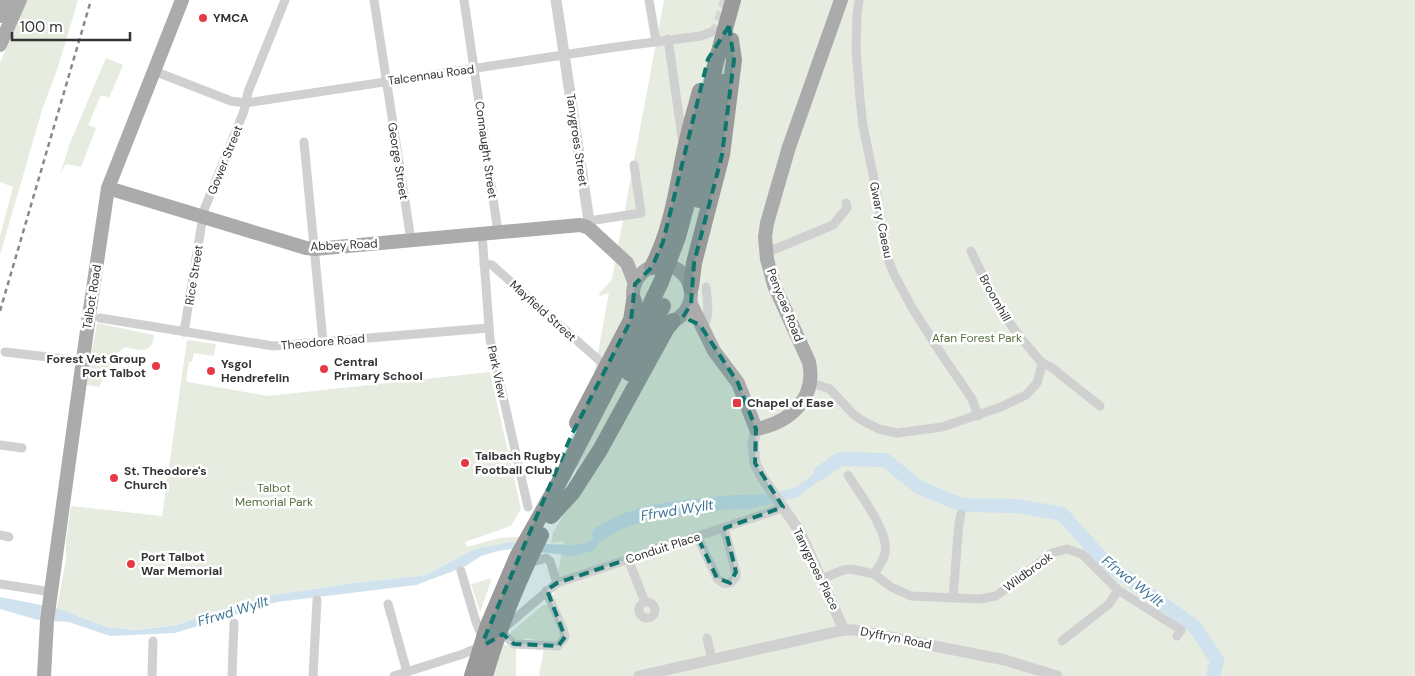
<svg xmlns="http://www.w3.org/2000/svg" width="1415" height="676" font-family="'DM Sans',sans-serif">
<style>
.green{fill:#e6ecdf}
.water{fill:#cfe2ee}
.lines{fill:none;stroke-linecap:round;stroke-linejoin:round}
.river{stroke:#cfe2ee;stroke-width:14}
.minor-tunnel{stroke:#d6d6d6;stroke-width:9;stroke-dasharray:9 4.5;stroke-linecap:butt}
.minor{stroke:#d0d0d0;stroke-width:9}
.tertiary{stroke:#d0d0d0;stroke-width:11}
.primary{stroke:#ababab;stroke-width:14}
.motorway{stroke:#9a9a9a;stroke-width:16}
.rail{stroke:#888;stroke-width:2.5;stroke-dasharray:5 4;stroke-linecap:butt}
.marked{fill:#0f766e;fill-opacity:0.2;stroke:#0f766e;stroke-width:4;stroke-dasharray:10 6;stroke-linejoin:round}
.poi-dot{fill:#e63946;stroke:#fff;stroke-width:2}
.labels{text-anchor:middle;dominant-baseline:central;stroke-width:5;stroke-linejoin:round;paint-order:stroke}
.poi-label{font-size:12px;font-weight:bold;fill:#333;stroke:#fff;text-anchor:start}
.street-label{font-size:12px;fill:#333;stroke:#fff}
.park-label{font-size:12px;fill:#56703f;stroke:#fff}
.water-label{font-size:14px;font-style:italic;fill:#3f7597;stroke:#fff}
</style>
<rect width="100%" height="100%" fill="#fff"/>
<g class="green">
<polygon points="27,0 78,0 58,67 42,110 0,255 0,236 13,187 0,182 0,63"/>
<polygon points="664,0 1415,0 1415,676 539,676 545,642 527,638 521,641 512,639 510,633 543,605 547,605 551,609 564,541 551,543 553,533 570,503 609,293 600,296 599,294 612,279"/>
<polygon points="106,58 123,65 109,98 101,95 88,125 96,128 81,167 66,164 60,174 70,143"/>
<path d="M97 323 154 335C152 355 140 350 125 347L113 357 99 387 86 385Z"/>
<polygon points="187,340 216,344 214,356 194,353 192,362 189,362 186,380 188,382 268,396 490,372 521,509 511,526 465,542 467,547 500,538 520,537 516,543 510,542 457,558 426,575 355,583 266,596 231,606 177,625 135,630 107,627 57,608 66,560 66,541 71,506 162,516"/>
<polygon points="492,578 480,612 471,584"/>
<polygon points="503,644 516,648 516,676 492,676"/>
</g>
<g class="water">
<polygon points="832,460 837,467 798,497 764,506 735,504 735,496 765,494 795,488"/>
<polygon points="613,523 615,530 605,534 594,550 575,556 511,549 498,551 481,556 464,567 416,585 277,602 175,633 110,636 69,622 38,620 0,609 0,597 57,608 107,627 135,630 154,628 177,625 231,606 266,596 355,583 426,575 463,555 479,548 492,546 510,542 568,545 584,544 591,540 605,526"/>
</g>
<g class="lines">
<g class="river">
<polyline points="820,473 840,459 885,460 920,488 962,505 1017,506 1062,514 1106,563 1195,627 1217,660 1213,676"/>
<path d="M599 534C630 514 659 510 694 506 714 504 733 501 752 502"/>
</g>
<polyline class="minor-tunnel" points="712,32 716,28 725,0"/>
<g class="minor">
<polyline points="374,0 411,240"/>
<polyline points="464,0 498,232"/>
<polyline points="649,0 656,41"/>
<polyline points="859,0 857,16 856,48 860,99 863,126 876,189 887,257 894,274 911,306 942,355 972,399 978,416"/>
<polyline points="668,39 682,137"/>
<polyline points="154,71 231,101 246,103 616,47 701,36 712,32"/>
<polyline points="304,142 323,341"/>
<polyline points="589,221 641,213 634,165"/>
<polyline points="482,234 490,339 528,507"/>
<path d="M971 251C988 287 1004 321 1031 350 1038 358 1041 364 1051 367L1100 406"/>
<polyline points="766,253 833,225 843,213 847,208 846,203"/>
<polyline points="484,264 492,265 601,362"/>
<polyline points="100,318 273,346 488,328"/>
<path d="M702 328C711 318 707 300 706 287"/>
<polyline points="184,332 204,210 244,111 248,92 285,0"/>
<polyline points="5,352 82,361"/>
<polyline points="811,383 830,389 853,414 863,421 879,429 897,433 942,427 1001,407 1026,395 1037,383 1042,364"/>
<polyline points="0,445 22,448"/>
<path d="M848 475C859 493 890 533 885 553 884 560 878 568 874 574"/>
<polyline points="0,535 9,537"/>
<path d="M697 536 717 578C723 585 730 586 736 577V572L724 528"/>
<polyline points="628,559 645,602"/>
<polyline points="536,561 546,558 550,561 557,583"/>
<polyline points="461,571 476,622 483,639"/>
<polyline points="822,579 843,570 851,569 874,574 891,587 911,596 980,599 996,596 1052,553 1067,549 1082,554 1118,590 1181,630 1177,636"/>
<polyline points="0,584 52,592"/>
<polyline points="953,597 959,523 961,514"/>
<circle cx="647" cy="610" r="8"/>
<polyline points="388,604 407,672"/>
<polyline points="504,628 557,583 771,512 783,507"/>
<polyline points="500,631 514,644 558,646 565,637 563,629 546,591"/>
<polyline points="707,638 712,660"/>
<polyline points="1062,641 1109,604 1118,590"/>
<polyline points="152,676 153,641"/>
<polyline points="232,676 234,623"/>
<polyline points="313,676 317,600"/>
<polyline points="394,676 463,654 481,646"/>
</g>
<g class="tertiary">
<polyline points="556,0 589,221 587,227"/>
<polyline points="756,429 753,443 755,463 762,477 800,532 844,630"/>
<polyline points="639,676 844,630 854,630 1005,660 1057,676"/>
</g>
<g class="primary">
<polyline points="0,16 7,0"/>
<polyline points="0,45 20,0"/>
<polyline points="108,188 306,248 315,249 580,225 587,227 591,230 627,263 635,284"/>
<circle cx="662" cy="294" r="29"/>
<path d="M691 304 714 351 738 383 756 429C789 423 817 399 809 362L774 285 767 259 765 237 767 223 789 147 841 0"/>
<polyline points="44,676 47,621 89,316 108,188 182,0"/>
</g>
<g class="motorway">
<polyline points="699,200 723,82"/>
<path d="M652 267C672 229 677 186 686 144 690 126 695 109 700 91"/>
<polyline points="691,287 694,263 722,155 734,60 731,40"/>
<polyline points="629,373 663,306"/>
<polyline points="577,423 631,320 634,301"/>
<polyline points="551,516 573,492 600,450 667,328 673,321"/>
<polyline points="472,676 488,625 517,557 563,475 638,330 661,282 678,237 688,200 715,66 733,0"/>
<path d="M485 676C499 627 518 581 541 535"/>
</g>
<polyline class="rail" points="0,311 91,0"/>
</g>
<path class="marked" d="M729 26 734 60 722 155 694 263 691 304 683 317 700 325 738 383 756 429 755 463 783 507 725 528 736 572 730 583 717 578 697 536 557 583 547 590 565 637 558 646 514 644 503 634 486 644 484 639 572 434 631 320 635 284 652 267 663 242 708 59Z"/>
<g class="poi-dot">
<circle cx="203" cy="18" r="5"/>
<circle cx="156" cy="366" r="5"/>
<circle cx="324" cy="369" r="5"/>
<circle cx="211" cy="371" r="5"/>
<rect x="732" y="398" width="10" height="10" rx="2.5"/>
<circle cx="465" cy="463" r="5"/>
<circle cx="114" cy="478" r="5"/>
<circle cx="131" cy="564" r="5"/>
</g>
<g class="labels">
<g class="poi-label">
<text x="213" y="18">YMCA</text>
<text x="146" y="359" text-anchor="end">Forest Vet Group<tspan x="146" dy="14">Port Talbot</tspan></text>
<text x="334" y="362">Central<tspan x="334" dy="14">Primary School</tspan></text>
<text x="221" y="364">Ysgol<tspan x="221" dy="14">Hendrefelin</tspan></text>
<text x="747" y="403">Chapel of Ease</text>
<text x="475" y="456">Taibach Rugby<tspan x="475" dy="14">Football Club</tspan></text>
<text x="124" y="471">St. Theodore's<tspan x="124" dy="14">Church</tspan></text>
<text x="141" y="557">Port Talbot<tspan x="141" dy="14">War Memorial</tspan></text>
</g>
<g class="street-label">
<text transform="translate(431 75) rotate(-8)">Talcennau Road</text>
<text transform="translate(577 140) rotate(82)">Tanygroes Street</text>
<text transform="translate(486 150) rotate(82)">Connaught Street</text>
<text transform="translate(225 160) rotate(-68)">Gower Street</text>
<text transform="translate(398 161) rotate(81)">George Street</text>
<text transform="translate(881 220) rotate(79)">Gwar y Caeau</text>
<text transform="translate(344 245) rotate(-3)">Abbey Road</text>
<text transform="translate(194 275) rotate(-81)">Rice Street</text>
<text transform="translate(92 297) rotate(-81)">Talbot Road</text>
<text transform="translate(995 298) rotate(61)">Broomhill</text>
<text transform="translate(785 305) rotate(68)">Penycae Road</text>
<text transform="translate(543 311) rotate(42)">Mayfield Street</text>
<text transform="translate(323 342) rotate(-5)">Theodore Road</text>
<text transform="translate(497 372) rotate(78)">Park View</text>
<text transform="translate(663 548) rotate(-18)">Conduit Place</text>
<text transform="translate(816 569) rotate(64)">Tanygroes Place</text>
<text transform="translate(1028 572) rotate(-36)">Wildbrook</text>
<text transform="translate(896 638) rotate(11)">Dyffryn Road</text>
</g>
<g class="park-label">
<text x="977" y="338">Afan Forest Park</text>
<text x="274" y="488">Talbot<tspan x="274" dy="14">Memorial Park</tspan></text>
</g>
<g class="water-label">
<text transform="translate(677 510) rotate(-9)">Ffrwd Wyllt</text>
<text transform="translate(1133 581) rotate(38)">Ffrwd Wyllt</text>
<text transform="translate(233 611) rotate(-17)">Ffrwd Wyllt</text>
</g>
</g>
<path d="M12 32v8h118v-8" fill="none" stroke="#333333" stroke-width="2.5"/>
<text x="20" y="32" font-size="15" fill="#333333" stroke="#ffffff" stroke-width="4" paint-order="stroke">100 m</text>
</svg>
